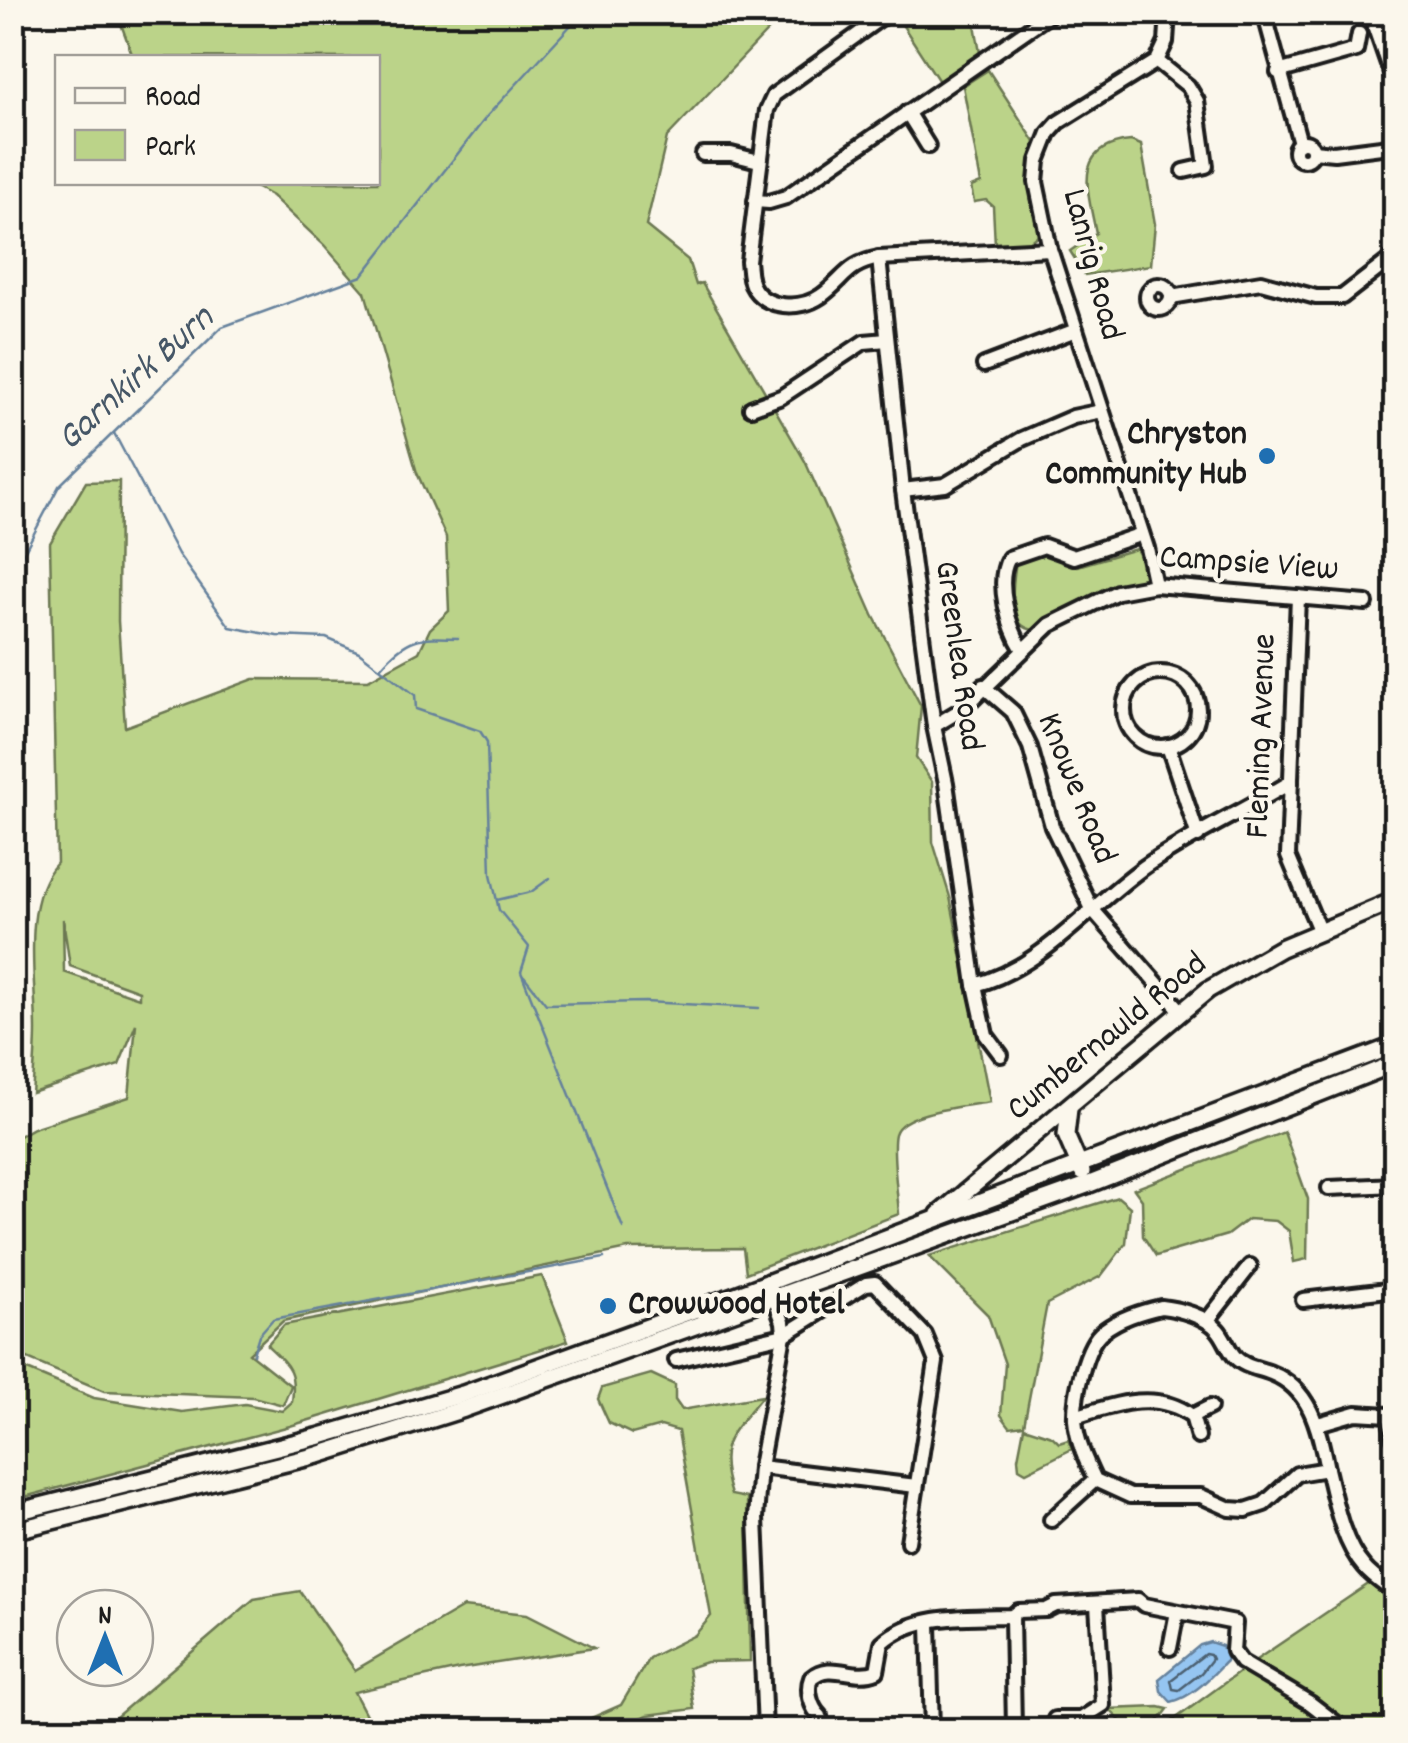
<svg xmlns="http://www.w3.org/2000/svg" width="1408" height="1743" font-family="Dekko,sans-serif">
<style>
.green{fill:#bbd389;stroke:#6c7852;stroke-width:2.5;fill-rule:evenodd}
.water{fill:#95c5f1;stroke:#65819c;stroke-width:2.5}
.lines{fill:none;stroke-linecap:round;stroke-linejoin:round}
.shore{stroke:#4c6071;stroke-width:2.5}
.stream{stroke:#65819c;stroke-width:2.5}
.minor-casing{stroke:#1c1c1c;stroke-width:20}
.major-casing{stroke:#1c1c1c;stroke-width:22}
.minor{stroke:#fbf7ec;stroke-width:12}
.major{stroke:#fbf7ec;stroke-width:15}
.poi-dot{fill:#1f6fb2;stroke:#fbf7ec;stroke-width:4}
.labels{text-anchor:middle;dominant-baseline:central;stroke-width:9;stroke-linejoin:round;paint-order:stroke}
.street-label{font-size:35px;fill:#1c1c1c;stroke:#fbf7ec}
.poi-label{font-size:35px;font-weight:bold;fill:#1c1c1c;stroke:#fbf7ec;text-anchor:end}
.water-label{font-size:38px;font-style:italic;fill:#465767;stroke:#fbf7ec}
</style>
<rect width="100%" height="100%" fill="#fbf7ec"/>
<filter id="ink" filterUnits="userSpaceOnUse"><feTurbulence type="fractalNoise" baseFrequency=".01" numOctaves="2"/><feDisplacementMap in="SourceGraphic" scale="20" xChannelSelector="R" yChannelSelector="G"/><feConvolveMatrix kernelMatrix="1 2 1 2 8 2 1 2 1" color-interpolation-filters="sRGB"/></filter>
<g filter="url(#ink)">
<g class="green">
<path d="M117 13H790L780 18 667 137 646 226 688 260 696 285 702 283 805 461 873 615 921 706 916 758 932 782 933 842 950 897 990 1102C969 1106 901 1111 895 1134 891 1149 898 1197 899 1214L746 1273 743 1248 628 1249 283 1321 249 1353 291 1386 283 1405 253 1397 104 1391 13 1353 12 1140 33 1128 129 1097 136 1024 119 1065 32 1093C34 1072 36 1051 36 1030 36 981 21 901 57 863L50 543 86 482 119 481 118 621 125 727 254 679 368 680 419 652 430 629 449 611 446 537 417 473 365 292 324 245 272 196 248 183 378 182V58L133 57ZM63 919 70 966 139 991V998L64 972Z"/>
<polygon points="905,13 973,13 980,53 940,83 898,18"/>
<path d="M988 70 1035 142C1023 173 1031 202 1038 235L1028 243 995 245 993 206 986 200 974 202 971 187 981 183 963 86Z"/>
<path d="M1131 141 1141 145 1155 224 1151 265 1085 275 1070 251 1096 233C1088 192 1071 146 1131 141Z"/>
<path d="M1136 549 1145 565 1144 578 1112 590 1036 630C1004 629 1013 583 1016 561L1041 554 1078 566Z"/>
<polygon points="1284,1132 1308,1199 1307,1259 1294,1262 1289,1231 1276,1221 1248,1219 1227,1235 1156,1256 1143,1236 1142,1200 1134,1189"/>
<polygon points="1118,1197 1130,1207 1126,1243 1101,1276 1047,1304 1024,1425 1010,1427 1001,1415 1005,1364 988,1315 929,1256"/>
<path d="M542 1276 568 1341 290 1426 13 1500V1364L94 1398 182 1412 245 1404 282 1411 292 1402C296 1370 289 1366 267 1345L284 1325Z"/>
<path d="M651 1374 675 1385V1400L682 1410 762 1396C731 1436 714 1442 731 1495L747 1498 750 1661 706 1662 688 1668 694 1709 648 1715 606 1730H564L621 1705 649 1658 695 1635 711 1616 678 1431 661 1426 632 1434 609 1423 598 1399 602 1388Z"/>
<polygon points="1024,1427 1052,1436 1059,1443 1068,1440 1072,1449 1026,1472 1019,1468 1018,1458"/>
<polygon points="1395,1566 1395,1712 1380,1730 1160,1730 1256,1660"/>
<polygon points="300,1591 355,1670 463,1607 527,1614 594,1648 459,1669 354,1692 374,1730 13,1730 13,1716 109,1723 254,1599"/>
<path d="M1159 1707 1168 1709C1157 1725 1149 1731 1129 1730L1109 1709Z"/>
</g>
<path class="water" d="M1210 1642 1222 1646 1227 1660C1211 1676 1194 1697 1171 1702L1161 1691 1159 1679 1200 1645Z"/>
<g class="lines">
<polygon class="shore" points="1205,1654 1210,1655 1212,1659 1201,1673 1179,1690 1173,1689 1171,1680"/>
<g class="stream">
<polyline points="114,433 178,554 230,627 277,636 326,638 359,652 415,695 416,709 480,731 487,742 491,874 499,910 529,947 521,972 623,1228"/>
<polyline points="12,575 59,486 222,327 362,276 488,115 583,12"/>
<path d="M381 667C407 637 419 636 458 638"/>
<polyline points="497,900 531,892 550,878"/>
<polyline points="524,976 546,1004 645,1002 759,1008"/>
<polyline points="253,1354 259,1335 273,1319 604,1258"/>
</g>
<g class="minor-casing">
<g id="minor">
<path d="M889 12 774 95 767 110 748 261C749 269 749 278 752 285 764 310 801 310 821 296 845 279 846 264 879 258L1050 249"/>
<polyline points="1264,12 1300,143"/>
<polyline points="1157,61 1188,86 1197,101 1206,166 1184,171"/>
<polyline points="1278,72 1356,50 1359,34"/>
<polyline points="907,112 928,146"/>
<circle cx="1304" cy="151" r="9"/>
<polyline points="1313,151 1334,153 1389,146"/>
<polyline points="703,154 731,154 759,161"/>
<polyline points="755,201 769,202 786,197 1053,12"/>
<polyline points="879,258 903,490 934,726 946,783 975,985 986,1035 1001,1055"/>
<circle cx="1159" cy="297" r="12"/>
<polyline points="1171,297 1261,282 1316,297 1342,297 1396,255"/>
<polyline points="984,365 1076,330"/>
<polyline points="751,408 781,397 864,342 887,340"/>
<polyline points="903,490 945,485 1022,439 1073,417 1102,411"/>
<polyline points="1155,585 1147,548 1050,249 1036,182 1038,161 1049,133 1059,122 1157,61 1166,42 1168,12"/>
<polyline points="1298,597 1288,856 1319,930"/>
<path d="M1023 650C1009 628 995 582 1009 558L1044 546 1074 557 1142 534"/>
<circle cx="1161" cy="710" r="37"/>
<polyline points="983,686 1013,712 1030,747 1052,826 1092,909 1182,1012"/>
<polyline points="934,726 964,708 1050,625 1117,592 1155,585 1366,603"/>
<polyline points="1168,746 1198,836"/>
<path d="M975 985C1044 967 1092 902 1150 863 1195 833 1245 810 1291 782"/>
<polyline points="1329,1188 1396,1185"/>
<polyline points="1303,1300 1396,1289"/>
<path d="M1161 1307C1179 1309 1206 1316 1218 1330 1225 1338 1228 1349 1235 1357 1244 1367 1259 1368 1271 1373 1312 1389 1319 1431 1327 1469L1297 1474 1264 1504 1246 1510 1230 1509 1201 1496H1130L1095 1480C1086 1461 1077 1442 1075 1420 1074 1398 1085 1344 1103 1331 1120 1318 1140 1312 1161 1307Z"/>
<polyline points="1207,1321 1250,1266"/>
<polyline points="676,1360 784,1335 866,1284 875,1283 925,1335 936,1362 908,1542"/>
<polyline points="1192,1416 1210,1407"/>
<path d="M1075 1417C1113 1405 1156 1389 1192 1416L1198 1437"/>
<polyline points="1318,1424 1356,1413 1389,1415 1394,1439"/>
<polyline points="760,1467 916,1486"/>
<path d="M1327 1469C1335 1501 1342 1542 1364 1567 1372 1577 1385 1585 1396 1593"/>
<polyline points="1051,1520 1095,1480"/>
<polyline points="1012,1616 1014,1730"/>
<polyline points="929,1624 932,1730"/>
<polyline points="1170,1648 1177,1612"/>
<polyline points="765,1730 756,1518 760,1467 784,1335 783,1322 768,1281"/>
<path d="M821 1730 820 1716C811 1708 806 1690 811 1678 832 1660 853 1681 877 1671L882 1643C915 1613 970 1617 1012 1616L1018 1611 1046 1610 1056 1605 1138 1600 1144 1605 1235 1623 1233 1651 1241 1662 1310 1703 1345 1730"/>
<polyline points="1055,1730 1055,1719 1081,1719 1103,1705 1097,1604"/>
</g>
</g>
<g class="major-casing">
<g id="major">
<polyline points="1371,12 1396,84"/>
<polyline points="1069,1109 1066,1135 1082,1172"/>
<polyline points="939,1214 1208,990 1281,948 1396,900"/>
<polyline points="12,1513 317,1437 463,1394 738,1294 1396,1045"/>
<polyline points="12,1531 318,1455 464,1409 1087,1185 1396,1063"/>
</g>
</g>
<use href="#minor" class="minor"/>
<use href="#major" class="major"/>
</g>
</g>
<g class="poi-dot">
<circle cx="1267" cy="456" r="10"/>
<circle cx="608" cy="1306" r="10"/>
</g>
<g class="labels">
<g class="street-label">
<text transform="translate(1091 265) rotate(75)">Lanrig Road</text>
<text transform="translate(1249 565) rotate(4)">Campsie View</text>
<text transform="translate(957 656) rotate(82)">Greenlea Road</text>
<text transform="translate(1263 736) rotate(-88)">Fleming Avenue</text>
<text transform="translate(1075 789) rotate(68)">Knowe Road</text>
<text transform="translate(1108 1038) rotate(-39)">Cumbernauld Road</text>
</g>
<g class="poi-label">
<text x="1247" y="436">Chryston<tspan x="1247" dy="40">Community Hub</tspan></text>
<text x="628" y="1306" text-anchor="start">Crowwood Hotel</text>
</g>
<g class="water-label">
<text transform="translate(137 380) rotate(-42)">Garnkirk Burn</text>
</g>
</g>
<rect width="1408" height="1743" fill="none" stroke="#fbf7ec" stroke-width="50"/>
<rect x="25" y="25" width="1358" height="1693" fill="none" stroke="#1c1c1c" stroke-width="4" filter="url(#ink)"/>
<rect x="55" y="55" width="325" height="130" fill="#fbf7ec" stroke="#a29f99" stroke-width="2.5"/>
<rect x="75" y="88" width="50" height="15" fill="#fbf7ec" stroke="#a29f99" stroke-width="2.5"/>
<text x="145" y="105" font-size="30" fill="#1c1c1c">Road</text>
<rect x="75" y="130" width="50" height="30" fill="#bbd389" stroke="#a29f99" stroke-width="2.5"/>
<text x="145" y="155" font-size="30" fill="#1c1c1c">Park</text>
<g transform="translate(105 1638)"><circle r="48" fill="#fbf7ec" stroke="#a29f99" stroke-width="2.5"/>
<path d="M0-8L18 38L0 25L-18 38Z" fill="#1f6fb2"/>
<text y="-15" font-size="28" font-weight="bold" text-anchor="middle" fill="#1c1c1c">N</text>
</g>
</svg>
